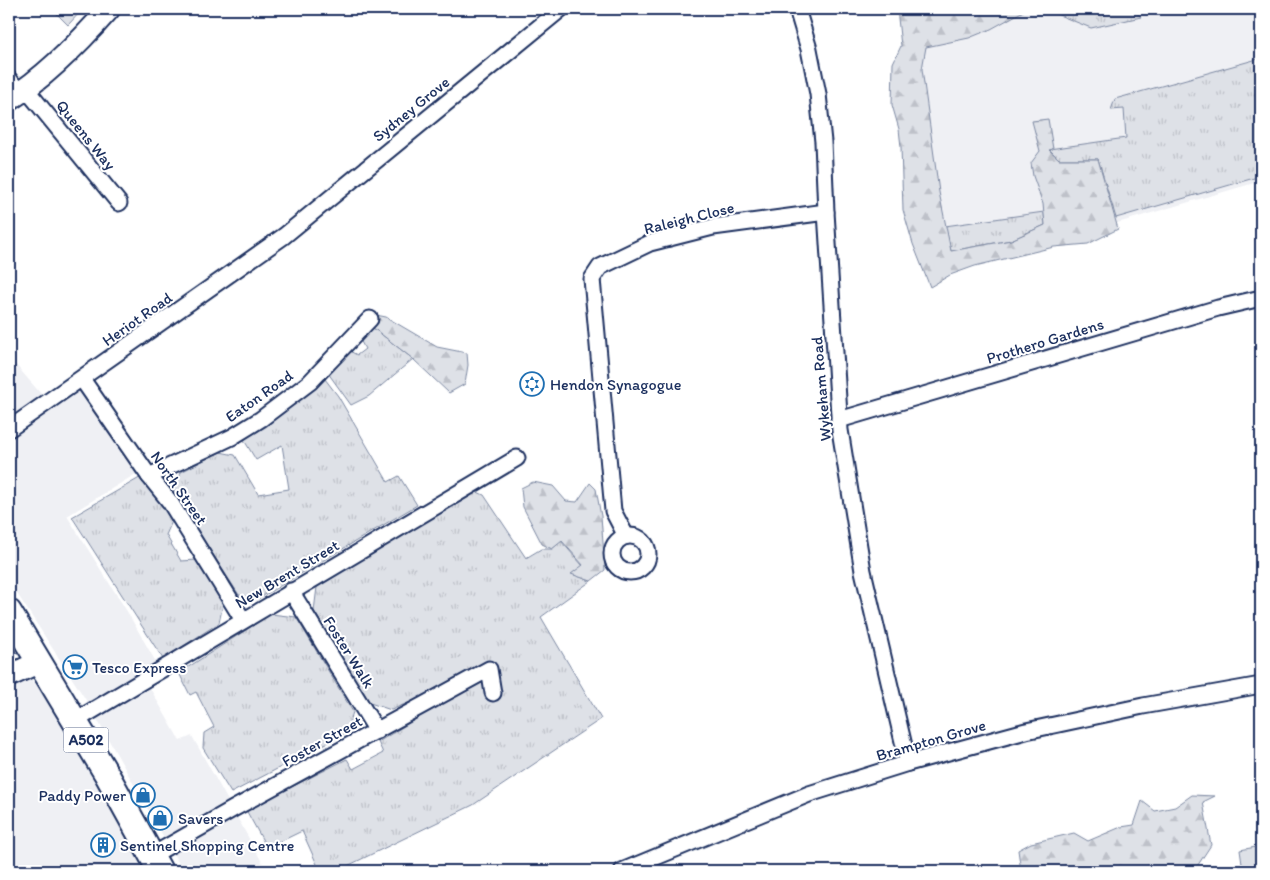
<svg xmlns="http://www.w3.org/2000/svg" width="1270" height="880" font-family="Itim,sans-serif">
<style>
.built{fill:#eff0f4}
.grass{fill:url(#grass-tufts);stroke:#7c88a2}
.forest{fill:url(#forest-firs);stroke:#7c88a2}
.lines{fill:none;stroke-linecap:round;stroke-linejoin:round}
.street-casing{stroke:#1b2f5e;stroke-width:19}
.secondary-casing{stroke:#1b2f5e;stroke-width:25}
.primary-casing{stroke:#1b2f5e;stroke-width:28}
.street{stroke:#fff;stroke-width:15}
.secondary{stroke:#fff;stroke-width:21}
.primary{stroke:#fff;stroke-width:24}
.labels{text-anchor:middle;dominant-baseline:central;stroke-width:4;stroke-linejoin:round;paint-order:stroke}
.shield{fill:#fff;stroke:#5f6d8e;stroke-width:1}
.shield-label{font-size:15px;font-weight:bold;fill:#1b2f5e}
.street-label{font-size:16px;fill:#1b2f5e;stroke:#fff}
.poi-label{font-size:16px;fill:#1b2f5e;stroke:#fff;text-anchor:start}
</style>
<defs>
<pattern id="grass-tufts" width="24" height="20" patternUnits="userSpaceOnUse" patternTransform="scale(1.25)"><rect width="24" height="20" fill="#dee1e7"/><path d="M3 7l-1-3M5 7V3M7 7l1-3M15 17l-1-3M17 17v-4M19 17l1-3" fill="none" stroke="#bec1c9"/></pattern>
<pattern id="forest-firs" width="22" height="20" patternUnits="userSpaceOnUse" patternTransform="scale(1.25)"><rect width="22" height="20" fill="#dee1e7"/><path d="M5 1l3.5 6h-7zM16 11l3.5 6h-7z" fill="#bec1c9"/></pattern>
</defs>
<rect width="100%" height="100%" fill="#fff"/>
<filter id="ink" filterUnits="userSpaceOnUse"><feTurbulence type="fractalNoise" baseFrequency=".02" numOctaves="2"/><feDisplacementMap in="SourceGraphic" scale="10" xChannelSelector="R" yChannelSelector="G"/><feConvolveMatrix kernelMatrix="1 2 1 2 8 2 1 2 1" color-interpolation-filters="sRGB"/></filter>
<g filter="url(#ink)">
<g class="built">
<polygon points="1013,9 1261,9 1261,181 1114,224 945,265 912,45"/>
<polygon points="9,357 48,402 82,379 144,469 67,516 128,613 161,671 146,681 180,741 192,736 267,871 183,871 86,700 18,595 9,579"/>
<polygon points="30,677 65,727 146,871 9,871 9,688"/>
</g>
<g class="grass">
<polygon points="52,9 83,9 68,25"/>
<polygon points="1044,9 1132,9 1141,17 1091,28"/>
<polygon points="1261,58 1261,176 1116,218 1098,159 1059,159 1049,149 1126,138 1124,109 1111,110 1115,99"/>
<polygon points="1044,212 1045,225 1011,240 951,251 945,226"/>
<polygon points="368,324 413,359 369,396 351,405 328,373 348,350 357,355 365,349 358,336"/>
<polygon points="325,379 338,396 388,482 399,476 417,505 258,599 239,595 173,492 181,472 220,452 235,455 258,494 289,489 282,445 256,460 244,440"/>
<polygon points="143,476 173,519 166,535 181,561 197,560 223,604 219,623 163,659 72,517"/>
<polygon points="475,491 484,495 526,558 541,549 552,549 561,541 583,566 572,574 591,581 541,617 601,719 473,805 337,871 320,871 302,831 267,848 246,810 347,759 353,769 383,753 378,742 440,704 434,692 391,710 370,703 314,611 317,587"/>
<polygon points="271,614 296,617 353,712 346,733 231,793 203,748 204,733 214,727 196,692 190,695 179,673"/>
<polygon points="1261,846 1261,871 1243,871 1240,850"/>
</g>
<g class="forest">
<polygon points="897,9 1027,9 991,29 969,38 926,47 922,69 939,192 951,251 1011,240 1045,225 1043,204 1033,176 1031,163 1040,151 1032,121 1048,119 1053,149 1049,150 1059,159 1098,159 1118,229 1088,244 1054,247 975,266 950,275 930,287 913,244 903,210 901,147 899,129 892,105 893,63 901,46"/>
<polygon points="366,313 386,317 437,347 467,353 468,365 465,384 449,393 413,359 363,320"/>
<polygon points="533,482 553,486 566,501 577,502 590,483 596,489 601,516 605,570 591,581 571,574 583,565 562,541 552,549 542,544 523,507 521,488"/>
<polygon points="1192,795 1215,796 1203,802 1211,845 1194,871 1021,871 1018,850 1031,843 1074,833 1088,841 1121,827 1134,825 1142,801 1155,811 1175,807"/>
</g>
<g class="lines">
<g class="street-casing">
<g id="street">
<polyline points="797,9 809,49 818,94 823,142 826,212 840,430 863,571 908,763"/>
<polyline points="9,79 20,93"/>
<polyline points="26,89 119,203"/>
<polyline points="82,379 149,476 170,502 243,620"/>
<polyline points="839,420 1218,308 1261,298"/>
<polyline points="9,429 284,236 561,9"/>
<polyline points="149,476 232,437 261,419 310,382 370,319"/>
<polyline points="626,536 613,511 592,279 600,267 650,243 713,227 826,212"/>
<circle cx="630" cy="554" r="18"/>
<polyline points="291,591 377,731"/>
<polyline points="75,721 517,458"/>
<polyline points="151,856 233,809 489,669 493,693"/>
<polyline points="622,871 809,794 908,763 1026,731 1143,706 1261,685"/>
</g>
</g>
<g class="secondary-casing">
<g id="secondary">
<path d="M9 100C47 76 80 42 109 9"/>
<polyline points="9,676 39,662"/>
</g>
</g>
<g class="primary-casing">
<polyline id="primary" points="9,612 106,773 160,871"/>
</g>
<use href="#street" class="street"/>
<use href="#secondary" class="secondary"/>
<use href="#primary" class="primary"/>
</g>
</g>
<defs>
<g id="synagogue-ring" transform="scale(1.25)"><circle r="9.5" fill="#fff" stroke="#1f6fb2" stroke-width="1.5"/><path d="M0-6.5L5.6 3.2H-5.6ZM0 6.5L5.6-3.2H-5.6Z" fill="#1f6fb2"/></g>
<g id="supermarket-ring" transform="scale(1.25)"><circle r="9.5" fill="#fff" stroke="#1f6fb2" stroke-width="1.5"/><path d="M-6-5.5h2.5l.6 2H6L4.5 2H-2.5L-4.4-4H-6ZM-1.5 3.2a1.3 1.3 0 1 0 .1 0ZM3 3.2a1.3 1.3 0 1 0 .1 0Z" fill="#1f6fb2"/></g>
<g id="shop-ring" transform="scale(1.25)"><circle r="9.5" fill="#fff" stroke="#1f6fb2" stroke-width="1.5"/><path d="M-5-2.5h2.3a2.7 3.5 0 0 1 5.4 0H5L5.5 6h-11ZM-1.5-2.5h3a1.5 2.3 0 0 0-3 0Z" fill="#1f6fb2"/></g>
<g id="building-ring" transform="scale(1.25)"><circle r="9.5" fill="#fff" stroke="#1f6fb2" stroke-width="1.5"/><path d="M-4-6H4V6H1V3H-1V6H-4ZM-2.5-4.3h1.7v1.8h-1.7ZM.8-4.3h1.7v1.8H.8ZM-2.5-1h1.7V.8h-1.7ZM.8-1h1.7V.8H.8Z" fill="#1f6fb2"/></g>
</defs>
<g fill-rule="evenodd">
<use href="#synagogue-ring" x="532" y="384"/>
<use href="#supermarket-ring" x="75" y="667"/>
<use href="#shop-ring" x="143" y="795"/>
<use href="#shop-ring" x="160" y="818"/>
<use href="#building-ring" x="103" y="845"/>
</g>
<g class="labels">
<rect class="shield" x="63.5" y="727.5" width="45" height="25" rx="4"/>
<g class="shield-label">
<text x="86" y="740">A502</text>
</g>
<g class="street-label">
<text transform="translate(411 109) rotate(-39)">Sydney Grove</text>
<text transform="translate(86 135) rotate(51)">Queens Way</text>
<text transform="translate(689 218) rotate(-14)">Raleigh Close</text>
<text transform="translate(137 319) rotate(-35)">Heriot Road</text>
<text transform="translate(1045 341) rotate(-17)">Prothero Gardens</text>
<text transform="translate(821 389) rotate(-95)">Wykeham Road</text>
<text transform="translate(259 396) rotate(-35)">Eaton Road</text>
<text transform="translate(179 488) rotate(55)">North Street</text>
<text transform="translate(287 574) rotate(-31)">New Brent Street</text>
<text transform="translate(349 652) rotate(58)">Foster Walk</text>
<text transform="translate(931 740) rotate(-16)">Brampton Grove</text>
<text transform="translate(322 741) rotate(-29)">Foster Street</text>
</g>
<g class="poi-label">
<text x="550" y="384">Hendon Synagogue</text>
<text x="92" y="667">Tesco Express</text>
<text x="126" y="795" text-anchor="end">Paddy Power</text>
<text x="178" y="818">Savers</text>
<text x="120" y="845">Sentinel Shopping Centre</text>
</g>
</g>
<rect width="1270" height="880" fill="none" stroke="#fff" stroke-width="30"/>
<rect x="15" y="15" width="1240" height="850" fill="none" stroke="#1b2f5e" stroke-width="2" filter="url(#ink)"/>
</svg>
